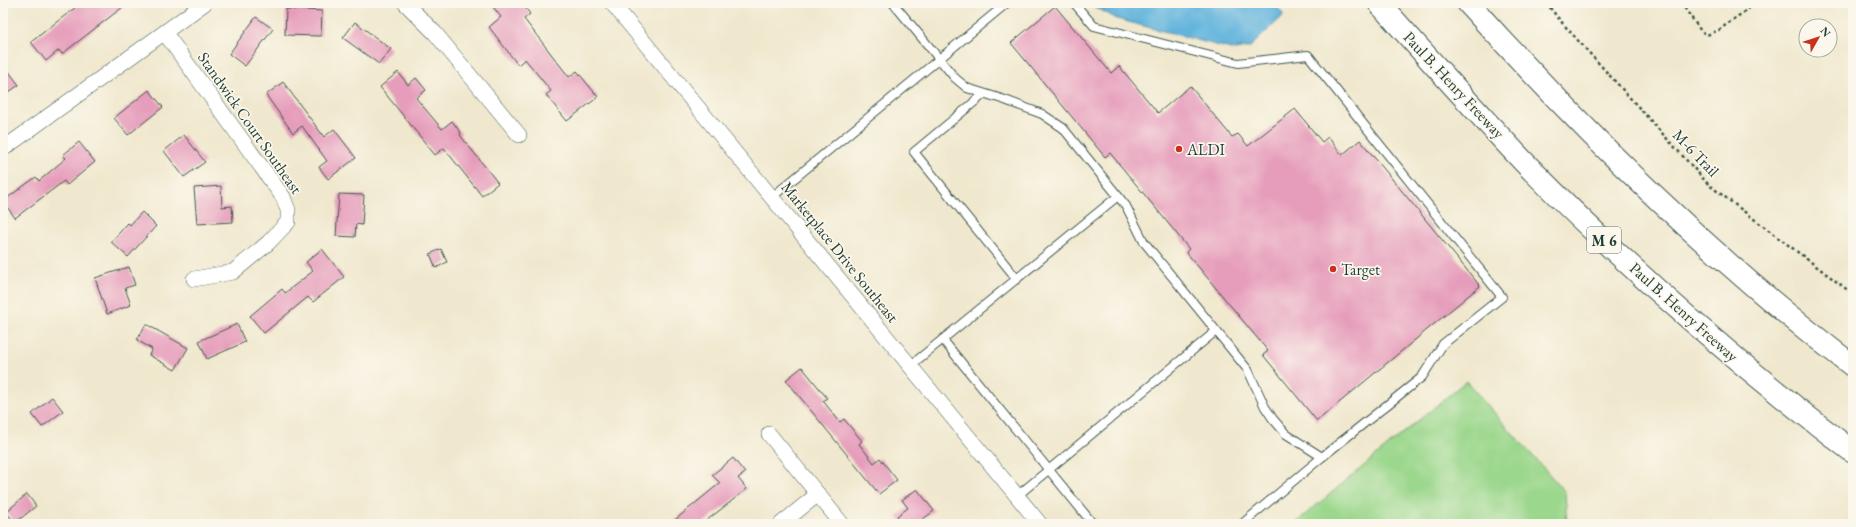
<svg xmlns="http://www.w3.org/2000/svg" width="1856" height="527" font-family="'EB Garamond',serif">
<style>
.green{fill:#9bd78c;stroke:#5d8a60}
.water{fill:#62b4dd;stroke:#407888}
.building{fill:#e69dbb}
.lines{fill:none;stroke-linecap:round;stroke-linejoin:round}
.service-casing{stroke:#3e574b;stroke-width:10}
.minor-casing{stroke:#3e574b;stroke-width:16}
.motorway-casing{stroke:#3e574b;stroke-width:24}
.path{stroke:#3e574b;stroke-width:2.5;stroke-dasharray:3 3;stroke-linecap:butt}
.service{stroke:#fff;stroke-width:8}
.minor{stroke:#fff;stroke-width:15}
.motorway{stroke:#fff;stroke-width:22}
.poi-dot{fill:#c8321e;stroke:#fbf7ec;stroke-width:1.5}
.labels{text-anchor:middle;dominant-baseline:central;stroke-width:3.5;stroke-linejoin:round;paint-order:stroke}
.shield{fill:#fbf7ec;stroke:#61756b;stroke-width:1}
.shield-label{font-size:15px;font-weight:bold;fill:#1f3d34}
.street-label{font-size:16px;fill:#1f3d34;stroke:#fbf7ec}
.poi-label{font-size:16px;fill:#1f3d34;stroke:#fbf7ec;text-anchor:start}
</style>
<rect width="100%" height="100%" fill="#fbf7ec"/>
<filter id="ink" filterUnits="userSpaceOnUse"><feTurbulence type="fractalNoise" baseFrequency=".025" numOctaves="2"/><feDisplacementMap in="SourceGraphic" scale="8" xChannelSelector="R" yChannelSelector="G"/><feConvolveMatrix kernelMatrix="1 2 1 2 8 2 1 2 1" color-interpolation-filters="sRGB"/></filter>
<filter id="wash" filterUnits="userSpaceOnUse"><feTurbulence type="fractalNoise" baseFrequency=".012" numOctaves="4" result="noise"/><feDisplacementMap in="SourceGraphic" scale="16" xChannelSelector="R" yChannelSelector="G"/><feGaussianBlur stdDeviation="0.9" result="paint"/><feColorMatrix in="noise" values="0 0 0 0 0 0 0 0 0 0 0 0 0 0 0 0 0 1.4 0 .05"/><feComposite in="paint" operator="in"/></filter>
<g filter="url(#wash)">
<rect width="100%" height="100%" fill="#f0e8ce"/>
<polygon class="green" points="1466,381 1565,492 1567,524 1294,524"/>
<polygon class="water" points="1088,3 1273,3 1284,15 1250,47 1235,50 1117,19"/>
<g id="blocks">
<g class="building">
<polygon points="81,3 128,3 62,54 59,50 46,61 31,42"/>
<polygon points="490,3 522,3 530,14 524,19 569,77 577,71 598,97 567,121 546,95 551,91 525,59 518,65 489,27 501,17"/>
<polygon points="1055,6 1111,73 1119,66 1158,113 1190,86 1232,137 1238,134 1248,146 1295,109 1322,142 1328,137 1342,155 1360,140 1480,286 1317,421 1263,355 1268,351 1186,252 1189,249 1163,217 1110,153 1105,157 1011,43"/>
<polygon points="286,9 322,11 321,36 285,35"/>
<polygon points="256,17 273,29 245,66 229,54"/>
<polygon points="355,22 391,49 379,64 343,38"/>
<polygon points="3,64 19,85 3,96"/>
<polygon points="398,72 408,85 416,78 426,90 416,98 442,129 452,121 461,133 460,135 498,183 482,196 444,148 435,155 380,87"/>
<polygon points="283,82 324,137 334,129 356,158 328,179 319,167 327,161 302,126 293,133 266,95"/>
<polygon points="149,90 163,107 128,135 114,118"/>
<polygon points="184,135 205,162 184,177 164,151"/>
<polygon points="79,142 95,162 67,185 64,181 15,218 3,201 36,177 39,181 66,158 63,155"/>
<polygon points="221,186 222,207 232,206 233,222 197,224 194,188"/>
<polygon points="339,194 364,195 362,225 356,224 355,237 336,236"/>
<polygon points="142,212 156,226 128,257 111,242 128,223 130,225"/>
<polygon points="322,249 344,277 313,302 308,297 264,333 250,316 282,289 285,293 313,271 306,262"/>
<polygon points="441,249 447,262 436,268 430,254"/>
<polygon points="129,267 135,285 125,288 131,305 107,314 95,278"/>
<polygon points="146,324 188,348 175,370 149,355 152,349 137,340"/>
<polygon points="237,324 245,342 207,359 199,341"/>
<polygon points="802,367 827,398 823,401 840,422 844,419 862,441 859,444 874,463 880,458 897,480 879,494 786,380"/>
<polygon points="52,397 63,411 42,427 32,414"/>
<polygon points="733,458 745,473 738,478 747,489 702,524 670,524 720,483 712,475"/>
<polygon points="917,489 934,511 916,524 903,524 897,516 908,508 902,500"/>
<polygon points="27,494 36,506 15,523 6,512"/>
</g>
</g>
</g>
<g filter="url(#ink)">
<use href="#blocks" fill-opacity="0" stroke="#3e574b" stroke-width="1"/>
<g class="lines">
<g class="service-casing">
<g id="service">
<polyline points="893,3 955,78 967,88 1005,100 1042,114 1063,128 1126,206 1144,242 1248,370 1265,407 1273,419 1286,434 1322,457 1242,524"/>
<polyline points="1074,3 1094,26 1238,63 1308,55 1502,297 1443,344 1422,377 1322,457"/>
<polyline points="984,94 914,152 1017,279"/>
<polyline points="772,197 1007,3"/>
<polyline points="943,340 1093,524"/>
<polyline points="910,366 1118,196"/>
<polyline points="1017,496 1216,331"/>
</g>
</g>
<g class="minor-casing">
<g id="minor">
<polyline points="405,3 435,33 519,135"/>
<polyline points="612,3 1040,524"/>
<polyline points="165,33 283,197 288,210 288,222 268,243 233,272 194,279"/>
<polyline points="3,149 205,3"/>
<polyline points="769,434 842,524"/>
<polyline points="781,524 818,494"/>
</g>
</g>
<g class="motorway-casing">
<g id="motorway">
<path d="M1379 3C1426 56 1474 109 1523 161 1625 266 1736 363 1853 452"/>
<path d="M1468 3C1586 134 1712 259 1853 366"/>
</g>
</g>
<g class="path">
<polyline points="1546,3 1564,25 1709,185 1853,294"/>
<polyline points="1681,3 1701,31 1707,35 1719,30 1756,3"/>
</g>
<use href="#service" class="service"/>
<use href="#minor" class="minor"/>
<use href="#motorway" class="motorway"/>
</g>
</g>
<g class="poi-dot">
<circle cx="1179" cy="149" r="4"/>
<circle cx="1333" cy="269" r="4"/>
</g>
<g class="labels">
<rect class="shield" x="1587" y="227" width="34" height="26" rx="3"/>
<g class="shield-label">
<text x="1604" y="240">M 6</text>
</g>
<g class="street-label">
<text transform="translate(1454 85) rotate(47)">Paul B. Henry Freeway</text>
<text transform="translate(250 123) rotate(55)">Standwick Court Southeast</text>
<text transform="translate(1696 153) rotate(46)">M-6 Trail</text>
<text transform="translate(840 252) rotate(51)">Marketplace Drive Southeast</text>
<text transform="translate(1684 312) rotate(42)">Paul B. Henry Freeway</text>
</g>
<g class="poi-label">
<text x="1187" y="149">ALDI</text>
<text x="1341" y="269">Target</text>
</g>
</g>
<rect width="1856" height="527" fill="none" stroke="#fbf7ec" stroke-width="16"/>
<g transform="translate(1818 38) rotate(51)"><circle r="19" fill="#fbf7ec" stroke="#a3ada2"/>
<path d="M0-3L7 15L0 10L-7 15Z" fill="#c8321e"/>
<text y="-6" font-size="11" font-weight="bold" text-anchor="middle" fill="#1f3d34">N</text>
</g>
</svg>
